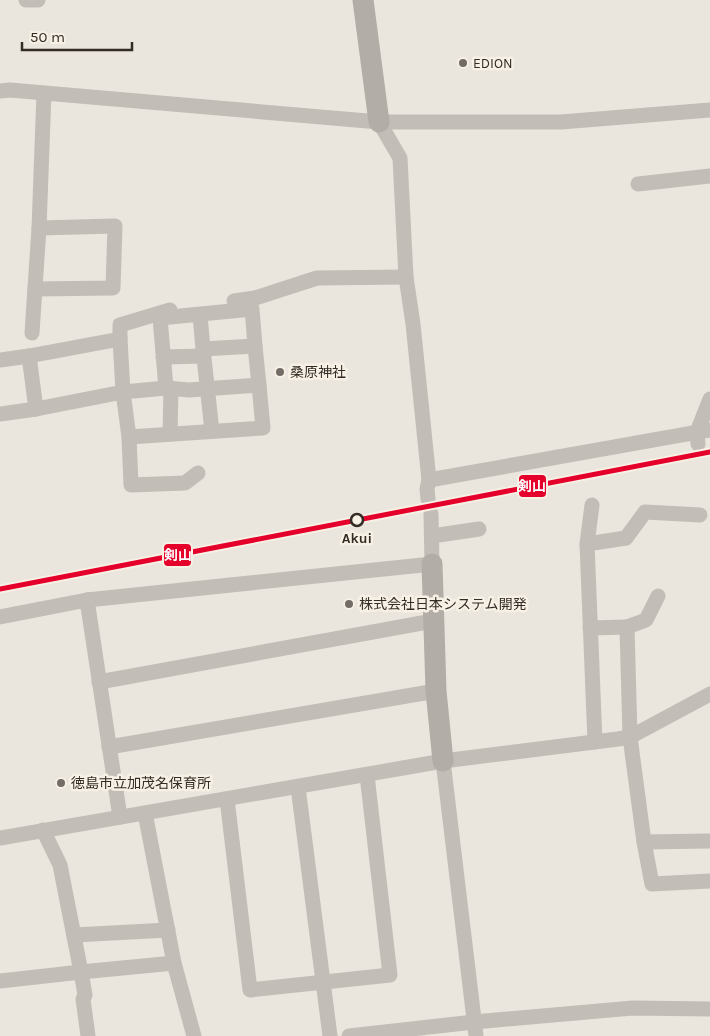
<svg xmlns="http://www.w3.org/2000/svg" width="710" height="1036" font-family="Karla,'Noto Sans JP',sans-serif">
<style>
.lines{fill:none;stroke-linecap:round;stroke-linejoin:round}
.street{stroke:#c2bdb7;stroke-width:15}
.secondary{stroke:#b3ada7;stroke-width:21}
.rail-1-casing{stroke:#f7f0e4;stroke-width:9}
.rail-1{stroke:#e4002b;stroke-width:5}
.poi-dot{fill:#736c66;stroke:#f7f0e4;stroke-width:2}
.stop-dot{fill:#f7f0e4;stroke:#332b26;stroke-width:2.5}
.labels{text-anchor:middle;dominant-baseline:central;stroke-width:5;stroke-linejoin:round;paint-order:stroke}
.poi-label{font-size:14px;fill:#332b26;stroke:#f7f0e4;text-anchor:start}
.stop-label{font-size:14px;font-weight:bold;fill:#332b26;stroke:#f7f0e4}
.line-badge{stroke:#f7f0e4;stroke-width:2}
.badge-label{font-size:14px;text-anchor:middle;font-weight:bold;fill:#fff}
</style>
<rect width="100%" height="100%" fill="#eae5dd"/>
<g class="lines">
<g class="street">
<polyline points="26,0 38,0"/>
<polyline points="0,91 10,90 379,122 561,122 710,110"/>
<polyline points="379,122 400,158 406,277 413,324 429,480 427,489 428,499"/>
<polyline points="638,184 710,176"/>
<polyline points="35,289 113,288 115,226 39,228"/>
<polyline points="234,301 255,298 317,278 406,277"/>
<polyline points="200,315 203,349"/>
<polyline points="32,333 39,228 44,93"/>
<polyline points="120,339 120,325 170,310"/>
<polyline points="255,346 259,385"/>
<polyline points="29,356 36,409"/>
<polyline points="163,357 204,356"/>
<polyline points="0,360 29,356 120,339 123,392 129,437 263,428 259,385 189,390 166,388 123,392 36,409 0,414"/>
<polyline points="166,388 160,318 252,309 255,346 203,349 212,431"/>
<polyline points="170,434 171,388"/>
<polyline points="129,437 131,485 185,483 198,473"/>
<polyline points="698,444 697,432 710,399"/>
<polyline points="429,480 710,430"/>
<polyline points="432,536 479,529"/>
<polyline points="587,544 592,505"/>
<polyline points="658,596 646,620 627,627 630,737 644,842 710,841"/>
<polyline points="87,600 120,817"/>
<polyline points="0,617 87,600 432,564 431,514"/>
<polyline points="590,628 627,627"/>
<polyline points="99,682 433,621"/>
<polyline points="595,742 587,544 626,538 645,512 700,515"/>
<polyline points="109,747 436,691"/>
<polyline points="443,761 476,1036"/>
<polyline points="298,787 330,1036"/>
<polyline points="227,799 250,990 390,975 367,775"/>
<polyline points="145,813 174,963 194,1036"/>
<polyline points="0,838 443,761 618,739 630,737 710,694"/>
<polyline points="644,842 652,884 710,881"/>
<polyline points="74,935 168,930"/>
<polyline points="0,981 81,972 60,865 43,830"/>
<polyline points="88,1036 83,999 85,995 81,972 174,963"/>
<polyline points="349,1036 474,1022 633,1008 710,1009"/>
</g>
<g class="secondary">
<polyline points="363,0 379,122"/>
<polyline points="432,564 436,691 443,761"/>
</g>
<g class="rail-1-casing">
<polyline id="rail-1" points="0,589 710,452"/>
</g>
<use href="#rail-1" class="rail-1"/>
</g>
<g class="poi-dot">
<circle cx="463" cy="63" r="5"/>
<circle cx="280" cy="372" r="5"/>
<circle cx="349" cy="604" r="5"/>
<circle cx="61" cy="783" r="5"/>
</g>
<circle class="stop-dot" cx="357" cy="520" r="6"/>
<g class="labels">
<g class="poi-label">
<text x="473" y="63">EDION</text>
<text x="290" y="372">桑原神社</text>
<text x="359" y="604">株式会社日本システム開発</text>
<text x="71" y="783">徳島市立加茂名保育所</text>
</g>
<g class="stop-label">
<text x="357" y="538">Akui</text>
</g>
</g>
<g class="line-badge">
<rect x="518" y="474" width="29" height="24" rx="5" fill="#e4002b"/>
<rect x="163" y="543" width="29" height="24" rx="5" fill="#e4002b"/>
</g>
<g class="badge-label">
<text x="532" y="491">剣山</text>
<text x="178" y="560">剣山</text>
</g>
<path d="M22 42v8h110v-8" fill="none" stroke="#332b26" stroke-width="2.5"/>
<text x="30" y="42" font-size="15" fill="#332b26" stroke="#f7f0e4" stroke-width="4" paint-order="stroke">50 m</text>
</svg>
